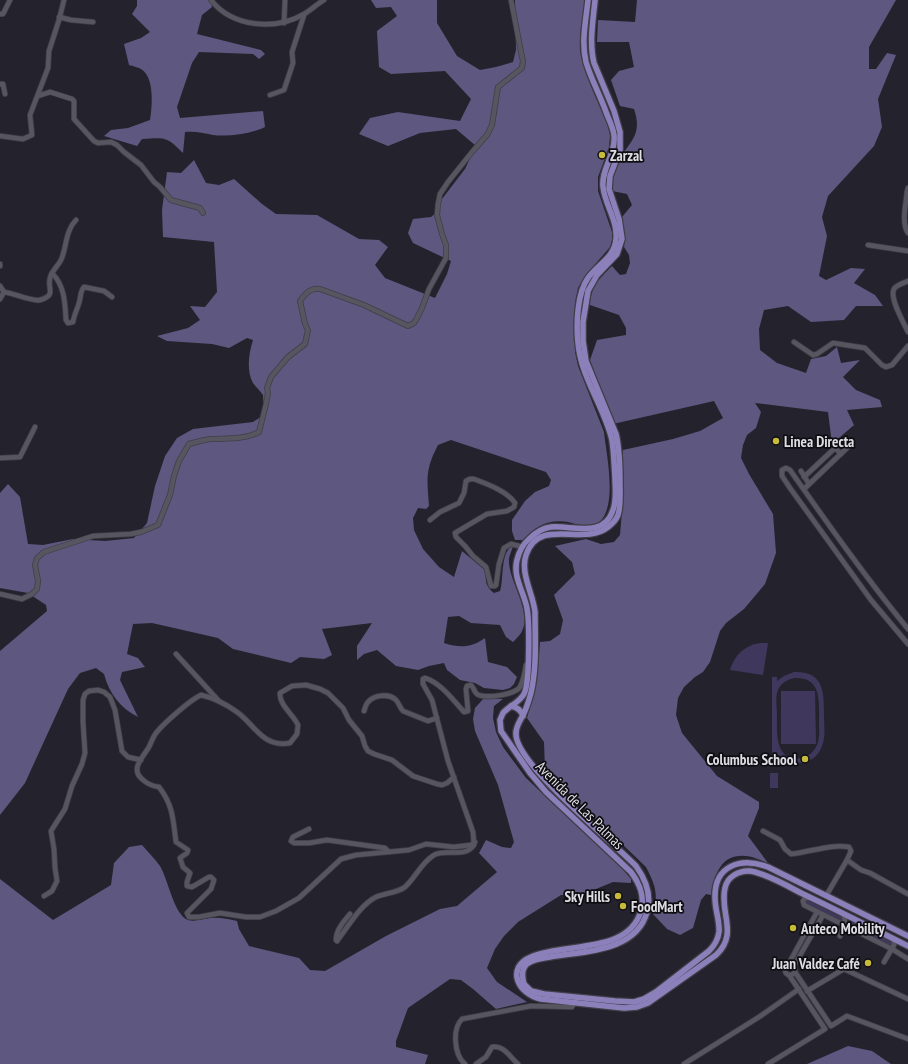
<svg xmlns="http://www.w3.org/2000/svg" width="908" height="1064" font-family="'PT Sans Narrow',sans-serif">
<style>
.green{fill:#3f375c;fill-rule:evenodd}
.forest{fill:#5e577f}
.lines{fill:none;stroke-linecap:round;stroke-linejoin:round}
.minor-casing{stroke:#403e47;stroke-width:6}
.major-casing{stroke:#403e47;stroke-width:8}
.minor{stroke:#575560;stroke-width:4.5}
.major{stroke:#8c80bb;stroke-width:5.5}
.poi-dot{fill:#c7bb3b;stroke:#0e0d11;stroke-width:1.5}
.labels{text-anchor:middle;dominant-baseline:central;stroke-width:3.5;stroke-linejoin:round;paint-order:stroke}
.poi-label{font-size:15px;font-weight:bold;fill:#dedde4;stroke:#0e0d11;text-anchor:start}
.street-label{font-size:15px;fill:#dedde4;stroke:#0e0d11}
</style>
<rect width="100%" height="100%" fill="#24232d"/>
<g class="green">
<path d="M760 643H768L763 675 730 670C735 654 744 646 760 643Z"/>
<path d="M794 672C824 671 824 692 824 715 824 725 826 736 822 746 815 766 791 768 777 754V759H772V677H777V681L784 676ZM795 678C822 677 819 702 819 721 819 729 820 738 817 745 814 752 808 757 801 758 774 762 777 731 777 715 777 707 775 697 778 690 781 683 788 679 795 678Z"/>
<polygon points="781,691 815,691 816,744 781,744"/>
<rect x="770" y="773" width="8" height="15"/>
<polygon points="808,899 842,915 843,920 841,921 805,904 805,900"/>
<polygon points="852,921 890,940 892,942 891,945 888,946 851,926 850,923"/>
</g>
<g class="forest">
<path d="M137 0H211L212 7 202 15 197 34 261 50 265 54 259 59 253 54 199 52 192 63 177 107 180 118 263 111 265 127C251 134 228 137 213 135 203 133 195 131 185 132L183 153C166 136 165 138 142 139L137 146 104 136 111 130 128 128 150 120C152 107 155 77 141 69 138 67 132 66 129 65L124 44 141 38 150 32 132 14 137 6Z"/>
<path d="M371 0H437V23L457 56 480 70 496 67 513 62 516 50 515 0H585C583 16 579 33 580 50 583 73 599 103 608 126L610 136 609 147 598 177V191L612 232V240L610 247 585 276 578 288 575 303V352L578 366 604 432C606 453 620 513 595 525 592 526 587 526 583 525 578 525 573 523 568 522 548 519 536 526 523 540H515L512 531V520L525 501 535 492 549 486 551 480 546 472 451 440 438 445C425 470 427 479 429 506L426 509 418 508 413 518 414 530 423 549 439 567 454 577 462 551 486 571C485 581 486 587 494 593L500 591C504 580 500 551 513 546 512 550 510 554 509 558 507 580 534 612 521 633 519 636 516 639 513 642L506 637 500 625 471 623 459 616 448 617 444 643C460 648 471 648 485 638L488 662 507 667 517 677 514 684 510 688 503 690 484 688 475 683 460 680 447 670 444 663 429 666 418 670 396 666 377 650 364 654 357 660V646L372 623 322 629 332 655 324 659 300 657 291 663 233 649 218 638 152 623 133 624 127 654 138 658 145 667 122 672 120 680 138 717C120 708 109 693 104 674L96 668 80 673 68 689 25 783 0 815V651L47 611 46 605 28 593 0 588V493L8 484 20 497 28 544 43 545 73 539 105 541 134 538 147 523 155 486 165 456 177 438 193 429 253 422 264 415 263 395C260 391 256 387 253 383 246 370 249 353 253 340L247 338 229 348 212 344 167 341 157 336 188 328 200 320 190 306 205 307 217 292 214 242 163 237 162 210 167 172 181 173 194 160 206 183 219 185 234 179 262 204 276 214 317 215 359 239 379 240 388 247 375 265 385 278 435 298 447 274 451 261 413 243 408 233 413 219 431 217 437 212 442 199 465 169 476 146 456 129 420 133 388 146 359 134 370 118 398 112 460 121 471 99 445 71 391 74 379 67 377 31 397 16 391 7 376 8Z"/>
<path d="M637 0H896L869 47V69H876L887 53 896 55 878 99 882 127 874 146 828 196 822 217 827 236 819 276 826 280 851 268 865 269 854 283 875 295 883 306H856L844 320 811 322 788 306 764 310 759 329 760 350 777 363 806 373 811 359 826 356 837 347 841 363 860 360 843 377 856 390 880 400 882 407 847 410 854 425 832 444 828 412 755 403 761 412 756 428 747 435 743 445 741 458 749 474 773 514 776 553 765 584 744 609 726 623 720 631 710 662 703 672 695 677 684 687 678 698 676 715 682 733 717 776 759 802V808L748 836 768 863C759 860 750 855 740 856 720 856 713 879 711 895L706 894 701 900 693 928 680 935 667 929 653 914C659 895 655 884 646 867L545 770 544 742 527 718 537 681 540 642 550 641 560 634 563 620 554 595 575 574 572 562 555 546 586 539 601 544 614 542 620 535 622 511 623 450 673 439 700 431 723 418 714 401 613 424 590 360 597 340 626 335V328L619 315 590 305C591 286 599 279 612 266L620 275 626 274 630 263 629 255 624 247 625 237 622 217 632 205 627 194 612 191C612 182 613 174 616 166 626 143 644 138 634 109L620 106 611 80 619 71 634 67 629 42H597L598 20 635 22Z"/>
<path d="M484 698 503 699 494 706 493 718 496 732 503 747 526 778 620 866 631 879V883L613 882 579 896 561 895 518 922 504 936 495 949 487 968 497 982 527 1002 496 1009 473 989 461 980 450 979 408 1008 396 1041V1047L428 1055 425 1064H0V879L53 920 111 885 114 863 129 847 142 845C148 852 155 859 160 866 168 879 174 915 188 920 195 922 203 919 210 918 219 917 228 919 237 921L239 929 249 946 299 958 310 970 325 971 386 936 440 909 457 906 497 872 479 853 486 840 502 847 511 848 514 842 498 785 475 731 473 719 475 708Z"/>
<polygon points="848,1046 872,1051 891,1064 807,1064"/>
</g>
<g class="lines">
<g class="minor-casing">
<g id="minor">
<path d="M211 0C232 27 275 31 304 14 311 10 317 4 324 0"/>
<polyline points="0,14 3,14 10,0"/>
<polyline points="59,17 71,20 93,22"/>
<polyline points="284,23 285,0"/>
<polyline points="0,84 3,84 5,94"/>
<polyline points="270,95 284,90 293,63 292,52 304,15"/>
<polyline points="38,96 50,92 72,99 74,101 74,119 94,141 98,143 111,142 117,145 124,152 141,165 154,182 160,187 171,200 200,208 203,213"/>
<polyline points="0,136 23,139 32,135 30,115 48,68 49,51 59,20 64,0"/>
<path d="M908 188 907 192C906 204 901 223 908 233"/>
<polyline points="868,245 908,251"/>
<polyline points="0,264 0,266"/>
<path d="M52 273C65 286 65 304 66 320L68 323 73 322C74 315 77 310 79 303 81 297 80 291 84 287L104 291 112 297"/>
<path d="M908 281C904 283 896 285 894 289 889 298 904 323 908 332"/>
<polyline points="0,286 4,292 0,299"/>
<path d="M4 292C13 293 34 302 40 300 57 295 47 289 50 278 51 272 58 266 61 260 67 247 65 231 76 220"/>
<polyline points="794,342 813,355 817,354 833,343 865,348 882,365 886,367 892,365 908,346"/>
<polyline points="0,458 20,457 35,427"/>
<polyline points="801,471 809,484"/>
<polyline points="804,477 835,448 841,454"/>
<polyline points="804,489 850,445"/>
<path d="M430 520 440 512 459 503 464 493 466 481 470 479H474C487 484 507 491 515 503L514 507 507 511 487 514 455 533 456 537 465 546 473 556 486 567 491 586H495L496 585 499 564 504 548 511 544 523 547"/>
<path d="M0 594 22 599 32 594 37 589 38 581 35 565 37 558 44 552 93 536 131 534 141 532 158 525 170 495 174 476 179 461 189 444C196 442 203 440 210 439 226 438 244 440 259 432L266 404 268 393 267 388 271 377 288 357 305 344 308 330 305 324 300 301C305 294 311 287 320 289L364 305 408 326 414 323 416 320 422 308 429 289 446 258V245L442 234 437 215 438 204 440 194 448 182 472 152 487 135 492 125 498 87 522 68 523 61 521 52 511 0"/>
<path d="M908 629C866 578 828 524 790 470L786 468 782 470V476L790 488 871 600 908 644"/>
<polyline points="176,654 218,700"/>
<path d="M364 711C365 708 366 704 368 702 374 695 389 693 396 700 399 703 400 708 403 711L428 721 437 718"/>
<path d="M454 777 447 783 442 785 437 784 413 776 392 760 374 754 368 751 365 746 362 736 349 720 343 708 328 693 320 689 306 685 292 686 280 693C279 705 293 714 298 725L297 734 290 743C263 748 255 725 237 712 226 704 214 698 201 695 190 700 163 724 156 733 153 737 151 743 149 747 143 757 130 769 142 779 147 784 152 786 159 787 173 805 173 819 176 842L188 850 187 853 180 858 183 867 190 873 187 882V886L192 887 209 877H211L214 880 211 889 187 913 189 917H199L220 913 246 917H260L276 911 299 898 341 859 356 855 409 850 426 844 454 847 471 845 475 842"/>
<polyline points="309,829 293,837 291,841 294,843 309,843 327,840 385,848 389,852"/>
<path d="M763 831 780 840 785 849 791 854C811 852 829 844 849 847L851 851 847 860"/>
<polyline points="44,896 52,891 57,881 55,868 54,849 51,831 65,809 72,786 82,764 85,753 83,722 83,700 85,694 89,691 98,690 104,692 110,697 115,710 122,751 128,757 141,760"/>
<polyline points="826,896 847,860 861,870 870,873 908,894"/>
<polyline points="809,898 805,898 803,901 804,905 892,949 908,959"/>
<polyline points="840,936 845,920 843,913"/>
<path d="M337 941C348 927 360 905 376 897 385 893 397 893 405 887 416 877 421 863 434 855 446 848 464 859 474 845L473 832 448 761 432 700 423 684V679L425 678C441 683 453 700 464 712L468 711 466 689 467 686 471 685C474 688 474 691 476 693 481 700 515 695 520 687 523 681 525 672 526 665"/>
<path d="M337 941 336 940C336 930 344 921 350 914"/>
<polyline points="884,962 894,945 894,941 892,938"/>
<circle cx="790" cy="970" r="5"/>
<polyline points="788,965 817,912"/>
<polyline points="794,966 823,915"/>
<polyline points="795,972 831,1026 847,1016 908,1039"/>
<polyline points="807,991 844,969 908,999"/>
<path d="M465 1064C454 1055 452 1029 462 1019L531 1006 572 1007 574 1003"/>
<path d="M476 1064 486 1057 492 1047C504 1045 510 1057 518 1064"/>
<polyline points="684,1064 759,1017 799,989"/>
<polyline points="768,1064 825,1029 789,975"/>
</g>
</g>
<g class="major-casing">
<g id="major">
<path d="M588 0C586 20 581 42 586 62 591 79 600 95 606 112 609 120 613 127 614 135 616 154 601 169 603 187 605 205 618 221 616 239 615 257 597 265 588 278 577 293 576 325 578 343 581 378 604 406 612 440 614 452 614 465 615 477 615 488 617 500 613 510 604 539 571 525 551 527 542 528 535 533 529 539 523 544 519 552 517 560 513 576 522 589 526 604 530 617 530 683 524 694 519 703 509 706 503 713L500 720 501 731 530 773 546 792 631 872C640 884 645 896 641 911 628 955 564 942 531 957 506 967 517 994 541 999L624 1008 637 1007 648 1003 716 955C739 934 719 912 725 888 727 877 739 870 750 871 765 873 788 886 801 893 837 910 872 928 908 946"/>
<path d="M595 0C593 21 589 43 594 63L614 111 620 132V150L610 176 609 189 619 219 622 239 617 254 597 275 588 291 583 322V341L586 361 616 434C620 451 620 468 620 485 620 495 621 506 618 515 616 520 612 524 608 527 583 547 539 516 526 555 520 573 533 594 535 612 535 638 537 667 531 693 529 700 527 707 524 713 521 720 516 725 516 733 514 763 613 842 636 866 646 880 652 895 647 912 636 952 584 951 550 957 543 958 533 959 527 964 521 969 522 977 524 984L531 991 544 994 615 1001 634 1002 644 999 656 992 709 951C715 945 718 940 719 932 720 921 715 910 715 898 714 865 741 857 768 867L908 936"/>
<path d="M511 706C517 707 521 710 523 716"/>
</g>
</g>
<use href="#minor" class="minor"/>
<use href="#major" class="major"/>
</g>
<g class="poi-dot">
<circle cx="602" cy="155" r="4"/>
<circle cx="776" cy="441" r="4"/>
<circle cx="805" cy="759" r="4"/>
<circle cx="618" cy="896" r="4"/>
<circle cx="623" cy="906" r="4"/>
<circle cx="793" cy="928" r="4"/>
<circle cx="868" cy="963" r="4"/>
</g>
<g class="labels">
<g class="poi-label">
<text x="610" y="155">Zarzal</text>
<text x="784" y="441">Linea Directa</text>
<text x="797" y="759" text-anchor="end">Columbus School</text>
<text x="610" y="896" text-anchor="end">Sky Hills</text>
<text x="631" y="906">FoodMart</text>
<text x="801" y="928">Auteco Mobility</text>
<text x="860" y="963" text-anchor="end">Juan Valdez Café</text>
</g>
<g class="street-label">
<text transform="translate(580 805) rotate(45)">Avenida de Las Palmas</text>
</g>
</g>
</svg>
